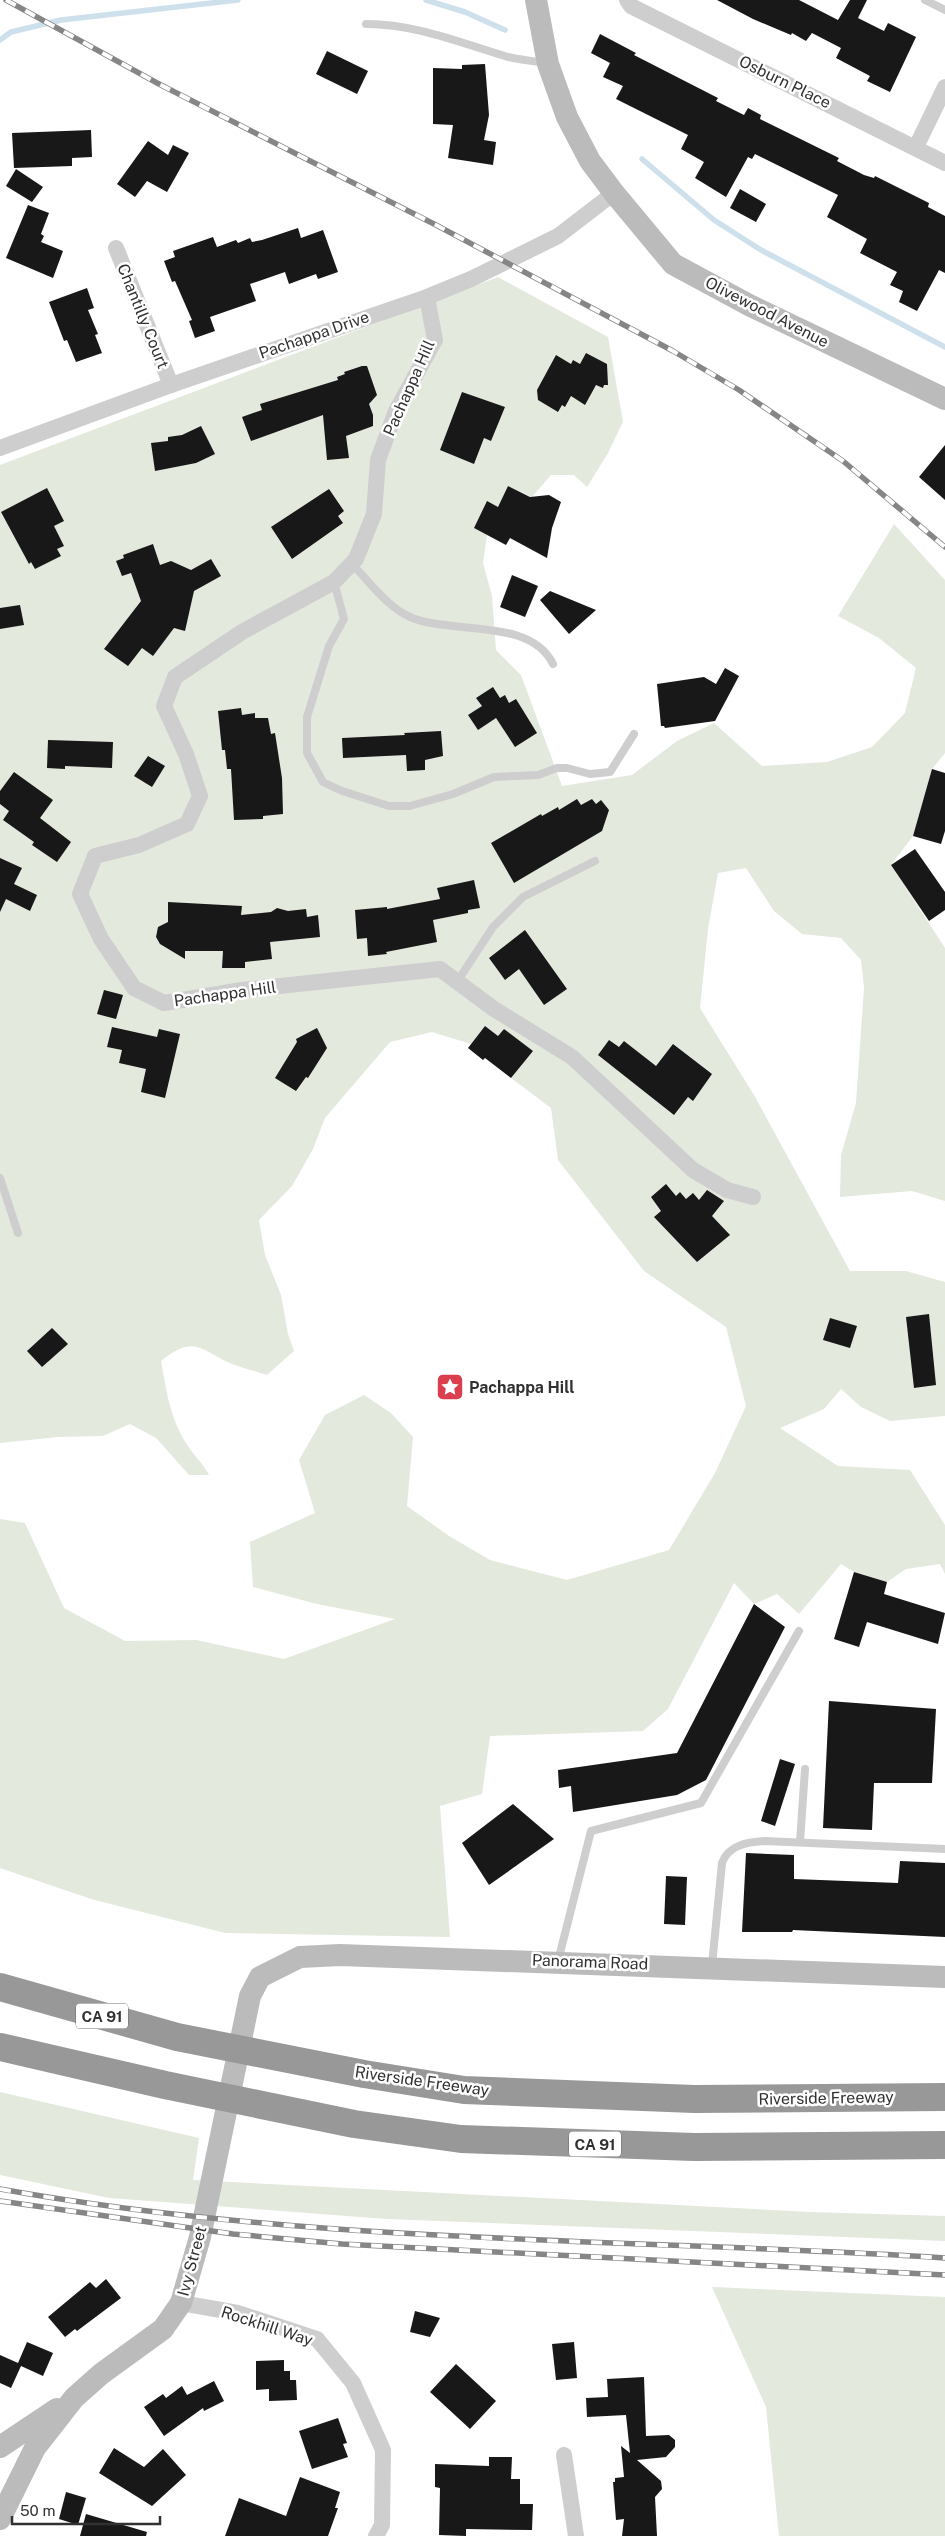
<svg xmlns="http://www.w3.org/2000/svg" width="945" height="2536" font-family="'Public Sans',sans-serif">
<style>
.green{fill:#e4e9dd}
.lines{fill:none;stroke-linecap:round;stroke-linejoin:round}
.stream{stroke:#cde0eb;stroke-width:5.5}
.building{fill:#181818}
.lane{stroke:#cecece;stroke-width:8}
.street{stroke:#cecece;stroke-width:16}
.secondary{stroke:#bbb;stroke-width:22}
.highway{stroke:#989898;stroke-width:28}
.rail-casing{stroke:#868686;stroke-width:5.5}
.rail{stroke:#fff;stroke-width:4;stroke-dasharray:11;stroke-linecap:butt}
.labels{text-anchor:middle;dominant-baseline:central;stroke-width:5;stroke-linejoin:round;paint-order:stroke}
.shield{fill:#fff;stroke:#6f6f6f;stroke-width:1}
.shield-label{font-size:15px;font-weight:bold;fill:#313131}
.street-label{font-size:16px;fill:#313131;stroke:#fff}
.poi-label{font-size:16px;font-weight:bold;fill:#313131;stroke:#fff;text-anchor:start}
</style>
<rect width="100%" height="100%" fill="#fff"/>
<g class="green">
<path d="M498 277 608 337 623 422 608 453 587 487 574 475H551L532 497 508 486 498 507 487 502 474 528 487 535 483 563 492 596 496 650 521 675 562 786 632 775 677 741 714 723 762 766 827 762 872 747 905 713 916 668 879 638 838 616 894 524 945 580V753L932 769 913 836 891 865 945 948V1201L912 1191 840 1197 841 1155 856 1103 864 988 861 960 841 938 802 934 774 911 746 868 718 873 708 929 700 1008 754 1095 850 1271H906L945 1282V1416L890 1421 861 1407 841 1389 824 1409 780 1428 838 1466 910 1470 945 1525V1574L940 1564 906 1569 887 1582 854 1572 841 1564 799 1614 777 1594 754 1604 734 1583 668 1709 643 1731 490 1736 482 1794 440 1806 450 1937 225 1933 91 1899 0 1868V1519L25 1523 64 1608 125 1641 196 1640 284 1659 395 1619 317 1604 253 1587 250 1542 315 1513 299 1460 325 1415 364 1395 391 1413 413 1437 407 1506 449 1536 490 1560 567 1580 669 1550 715 1473 746 1406 726 1327 644 1271 558 1160 551 1108 511 1078 532 1051 504 1029 498 1036 485 1026 471 1044 432 1032 390 1042 325 1118 313 1149 292 1186 259 1220 265 1255 281 1295 288 1334 294 1351 267 1375C255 1371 243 1368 232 1364 199 1350 196 1334 161 1361 166 1389 170 1418 186 1443 193 1455 203 1463 209 1475H189L156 1438 130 1424 103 1436 58 1437 0 1443V465Z"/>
<polygon points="0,2092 199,2138 193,2180 810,2212 945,2216 945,2241 387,2219 109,2198 0,2175"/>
<polygon points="712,2287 945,2297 945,2536 779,2536 766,2407"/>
</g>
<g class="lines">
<g class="stream">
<polyline points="426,0 465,12 505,30"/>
<polyline points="0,40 11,32 61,20 238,0"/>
<polyline points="642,159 714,220 761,250 945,347"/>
</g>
</g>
<g class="building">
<polygon points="717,0 799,0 838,20 850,0 867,0 858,18 884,31 888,23 916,37 890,92 867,81 870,76 836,58 841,48 812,33 806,41 792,33 791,35 753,19"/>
<polygon points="600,34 636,53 634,55 718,98 716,101 744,115 748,108 761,115 760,119 839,158 837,161 864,175 874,178 875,176 929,203 928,207 945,216 945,273 939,270 917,311 899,302 903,291 890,285 897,272 860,253 867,239 827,217 838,195 755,154 752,159 748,157 726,197 695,178 704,162 681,149 688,135 616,99 623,86 603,77 610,63 591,53"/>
<polygon points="327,51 368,71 357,94 316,74"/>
<polygon points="485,64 489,115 484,140 496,142 493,165 448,158 453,125 433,124 433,68 462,69 462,65"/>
<polygon points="91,130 92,157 72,158 72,166 14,168 12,133"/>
<polygon points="148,141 168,155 173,145 189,153 167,192 147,181 135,197 117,184"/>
<polygon points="16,169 43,187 32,202 6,186"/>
<polygon points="740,189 766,204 756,222 730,208"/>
<polygon points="28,205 49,213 41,234 44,236 41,242 63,251 53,278 6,258"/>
<polygon points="298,228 301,238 323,230 338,272 318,279 316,274 289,284 285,272 250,284 256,301 210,317 215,331 195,338 189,321 192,320 175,281 172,282 164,261 175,257 173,251 213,237 217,247 236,240 238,243 250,238 252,242 262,240"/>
<polygon points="87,288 94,308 88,310 98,334 95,335 102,353 76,362 67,340 64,341 49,302"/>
<polygon points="586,353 607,364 608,385 604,385 603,388 596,385 585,405 571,396 565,407 562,405 558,412 538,400 537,390 556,355 571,364 573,360 580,364"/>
<polygon points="362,366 367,366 377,395 369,404 373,415 373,426 346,436 349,458 327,460 323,415 251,441 242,417 262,410 260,404 338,380 337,377 345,374 344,372"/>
<polygon points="462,392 505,407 491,441 484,438 474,464 440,450"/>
<polygon points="201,426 215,454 196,463 155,471 151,443 168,441 168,437 182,435"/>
<polygon points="945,445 945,500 919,477"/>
<polygon points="508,486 530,497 549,495 561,502 552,528 547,558 510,538 506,545 474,528 487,501 498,507"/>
<polygon points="47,488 64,521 54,526 64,546 57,549 61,556 35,569 31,562 29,564 1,512"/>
<polygon points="329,489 344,511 338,516 343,523 292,559 271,527"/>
<polygon points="153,544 160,565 171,561 191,570 211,559 221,576 194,591 185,631 174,628 153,656 142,648 128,666 104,649 141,601 131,573 122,576 116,561 124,558 123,555"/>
<polygon points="512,575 538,586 525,617 500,607"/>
<polygon points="550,591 596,610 569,634 540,600"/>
<polygon points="20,605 24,625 0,629 0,608"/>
<polygon points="725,668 739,676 715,721 665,728 664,726 661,726 657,684 704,677 716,684"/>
<polygon points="493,687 500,698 505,695 509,703 516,699 537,733 515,747 496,718 478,730 468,715 482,706 476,698"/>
<polygon points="241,708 242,715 255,713 255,718 268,718 271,734 275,733 282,778 283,814 263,816 263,819 234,820 231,769 227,769 225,750 222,750 218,711"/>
<polygon points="441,731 443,756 425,760 425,770 407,771 406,755 343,758 342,738 405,735 404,733"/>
<polygon points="48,740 113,742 112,768 65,766 65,769 47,768"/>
<polygon points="148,756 165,766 152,787 134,776"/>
<polygon points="932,769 945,773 945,831 941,844 913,836"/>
<polygon points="14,772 53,800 40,818 71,842 57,862 32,845 34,842 3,820 9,811 0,804 0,791"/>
<polygon points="577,799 581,805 592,799 596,804 601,800 609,810 602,831 514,883 491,843 541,814 542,816 558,807 559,810"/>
<polygon points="915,849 945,892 945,910 929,921 891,865"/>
<polygon points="0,858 22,868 14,884 37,895 30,911 6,899 0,912"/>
<polygon points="474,880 480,908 468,910 468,913 433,920 437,942 386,952 387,954 368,956 367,938 357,939 355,910 387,907 387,909 440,899 437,888"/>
<polygon points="168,902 242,906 241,915 271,912 277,908 288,911 306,909 307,917 318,915 320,937 270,942 272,959 245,962 245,968 222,968 223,951 185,951 185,959 160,944 156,937 158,927 168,922"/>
<polygon points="525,930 567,989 544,1005 519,969 505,980 489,958"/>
<polygon points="104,990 123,995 116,1019 97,1014"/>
<polygon points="485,1026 498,1036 504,1029 533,1051 511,1078 485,1058 483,1060 468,1048"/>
<polygon points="112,1027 157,1037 159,1029 180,1034 165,1098 141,1092 146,1069 119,1063 122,1050 107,1047"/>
<polygon points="317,1028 327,1048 308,1078 306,1077 296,1091 275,1078 297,1042 296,1039"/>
<polygon points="609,1040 619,1047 624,1041 656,1066 673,1044 712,1074 693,1101 688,1097 674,1115 598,1055"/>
<polygon points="666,1184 676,1196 680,1192 686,1199 693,1193 699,1200 707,1190 724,1201 712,1216 730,1235 697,1262 654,1217 661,1211 651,1197"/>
<polygon points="929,1314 936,1385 914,1388 906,1317"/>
<polygon points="830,1318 857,1326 850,1348 823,1340"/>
<polygon points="52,1328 68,1344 42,1367 27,1351"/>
<polygon points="854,1572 887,1582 884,1594 945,1613 938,1644 867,1622 859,1647 834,1639"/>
<polygon points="754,1604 785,1627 706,1780 677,1795 573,1812 571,1786 559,1788 558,1770 677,1753"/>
<polygon points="829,1701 936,1709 932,1783 874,1783 872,1830 823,1828"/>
<polygon points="780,1759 795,1764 775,1826 761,1821"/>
<polygon points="513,1804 554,1839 489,1885 462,1843"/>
<polygon points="746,1853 794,1855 794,1879 898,1883 900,1861 945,1863 945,1937 793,1930 792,1932 742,1932"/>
<polygon points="666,1876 687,1877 685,1925 664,1924"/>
<polygon points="106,2279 121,2298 77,2331 75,2329 65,2337 48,2317 90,2282 96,2288"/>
<polygon points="415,2311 440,2318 430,2337 410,2332"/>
<polygon points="27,2342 53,2353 43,2376 21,2366 11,2388 0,2383 0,2355 18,2363"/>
<polygon points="574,2342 577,2378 556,2380 552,2344"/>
<polygon points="284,2360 284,2371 290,2371 290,2380 296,2380 297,2400 269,2401 269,2389 256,2390 256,2361"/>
<polygon points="456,2364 496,2401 470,2429 430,2392"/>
<polygon points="644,2377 646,2436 669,2435 675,2440 675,2447 666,2457 637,2460 661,2481 662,2489 655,2497 657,2536 622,2536 624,2519 616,2520 613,2482 615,2482 615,2478 624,2477 621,2446 630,2453 626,2415 587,2417 586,2398 608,2397 607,2379"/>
<polygon points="214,2381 224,2401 204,2411 203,2408 164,2436 144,2407 163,2394 166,2398 182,2386 187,2395"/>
<polygon points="338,2418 347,2443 343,2444 348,2457 312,2469 299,2431"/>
<polygon points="114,2448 144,2467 163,2449 186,2475 152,2506 99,2473"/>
<polygon points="489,2457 512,2457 511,2479 520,2479 520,2504 533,2504 532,2530 466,2529 466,2536 439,2535 440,2488 435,2487 435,2464 489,2466"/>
<polygon points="300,2477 340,2492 335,2508 338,2508 328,2536 225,2536 239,2498 286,2516"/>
<polygon points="66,2492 86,2498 78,2525 59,2519"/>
<polygon points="86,2514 147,2532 146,2536 80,2536"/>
</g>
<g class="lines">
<g class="lane">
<polyline points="925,0 945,10"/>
<path d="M366 24C416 24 461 43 508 57 520 60 534 61 546 63"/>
<path d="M351 563C368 580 387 607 410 617 452 635 530 617 553 664"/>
<polyline points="334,582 344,619 329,646 307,717 307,753 323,782 342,791 389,806 410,806 453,794 494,777 538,775 557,768 567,768 590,774 610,772 634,734"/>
<polyline points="457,982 493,927 523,897 595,861"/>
<polyline points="0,1178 18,1233"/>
<polyline points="800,1842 805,1769"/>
<polyline points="558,1961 591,1831 701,1803 799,1631"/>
<path d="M712 1965 722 1863C728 1845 748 1842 765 1841L945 1849"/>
</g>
<g class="street">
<polyline points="627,0 631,6 945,163"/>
<polyline points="916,147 945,87"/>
<polyline points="116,248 171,385"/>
<polyline points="427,297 435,340 396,411 378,460 374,514 356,559 334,582 242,632 175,677 164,706 186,754 200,796 187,824 139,845 95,856 80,894 101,939 134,988 164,1003 242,990 440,969 494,1009 572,1057 693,1170 727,1190 753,1197"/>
<polyline points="0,448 171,385 427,297 471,279 558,236 614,193"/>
<polyline points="181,2303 238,2313 317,2339 353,2383 383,2450 382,2525 376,2536"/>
<polyline points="564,2455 576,2536"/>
</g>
<g class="secondary">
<polyline points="536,0 548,64 567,117 590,161 614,193 673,264 749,305 945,399"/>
<polyline points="0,2447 57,2409"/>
<polyline points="0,2519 35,2448 74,2398 101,2374 163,2329 181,2303 200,2237 250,1996 260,1977 300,1957 340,1955 945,1977"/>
</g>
<g class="highway">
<polyline points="0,1987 177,2037 364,2074 464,2090 694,2099 945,2097"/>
<polyline points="0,2047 165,2085 354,2124 461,2139 694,2147 945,2145"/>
</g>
<g class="rail-casing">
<g id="rail">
<polyline points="6,0 159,84 436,225 673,351 739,390 843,461 945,547"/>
<path d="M0 2189C312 2245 630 2238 945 2258"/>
<polyline points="0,2201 233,2234 342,2244 945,2275"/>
</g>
</g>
<use href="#rail" class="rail"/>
</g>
<defs>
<g id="sight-square" transform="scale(1.4375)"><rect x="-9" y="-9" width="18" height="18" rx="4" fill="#db3f4e" stroke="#fff"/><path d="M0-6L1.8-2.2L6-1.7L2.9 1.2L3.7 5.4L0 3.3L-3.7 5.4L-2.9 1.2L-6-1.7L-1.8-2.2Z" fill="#fff"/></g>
</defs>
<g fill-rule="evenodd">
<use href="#sight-square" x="450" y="1387"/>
</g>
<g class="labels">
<g class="shield">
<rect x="76" y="2003.5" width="52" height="25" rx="4"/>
<rect x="569" y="2131.5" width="52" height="25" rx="4"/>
</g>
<g class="shield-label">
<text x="102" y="2016">CA 91</text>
<text x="595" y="2144">CA 91</text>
</g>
<g class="street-label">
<text transform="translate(785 82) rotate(26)">Osburn Place</text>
<text transform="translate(767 312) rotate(27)">Olivewood Avenue</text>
<text transform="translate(143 316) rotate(68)">Chantilly Court</text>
<text transform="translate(314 335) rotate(-19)">Pachappa Drive</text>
<text transform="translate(409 388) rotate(-66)">Pachappa Hill</text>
<text transform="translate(225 994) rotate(-8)">Pachappa Hill</text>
<text transform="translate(590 1962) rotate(2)">Panorama Road</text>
<text transform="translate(422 2081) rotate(8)">Riverside Freeway</text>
<text transform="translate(826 2098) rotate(-1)">Riverside Freeway</text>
<text transform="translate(192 2261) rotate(-75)">Ivy Street</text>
<text transform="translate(267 2326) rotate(18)">Rockhill Way</text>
</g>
<g class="poi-label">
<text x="469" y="1387">Pachappa Hill</text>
</g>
</g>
<path d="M12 2516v8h148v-8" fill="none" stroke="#313131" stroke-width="2.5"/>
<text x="20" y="2516" font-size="15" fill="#313131" stroke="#ffffff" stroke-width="4" paint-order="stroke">50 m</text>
</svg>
